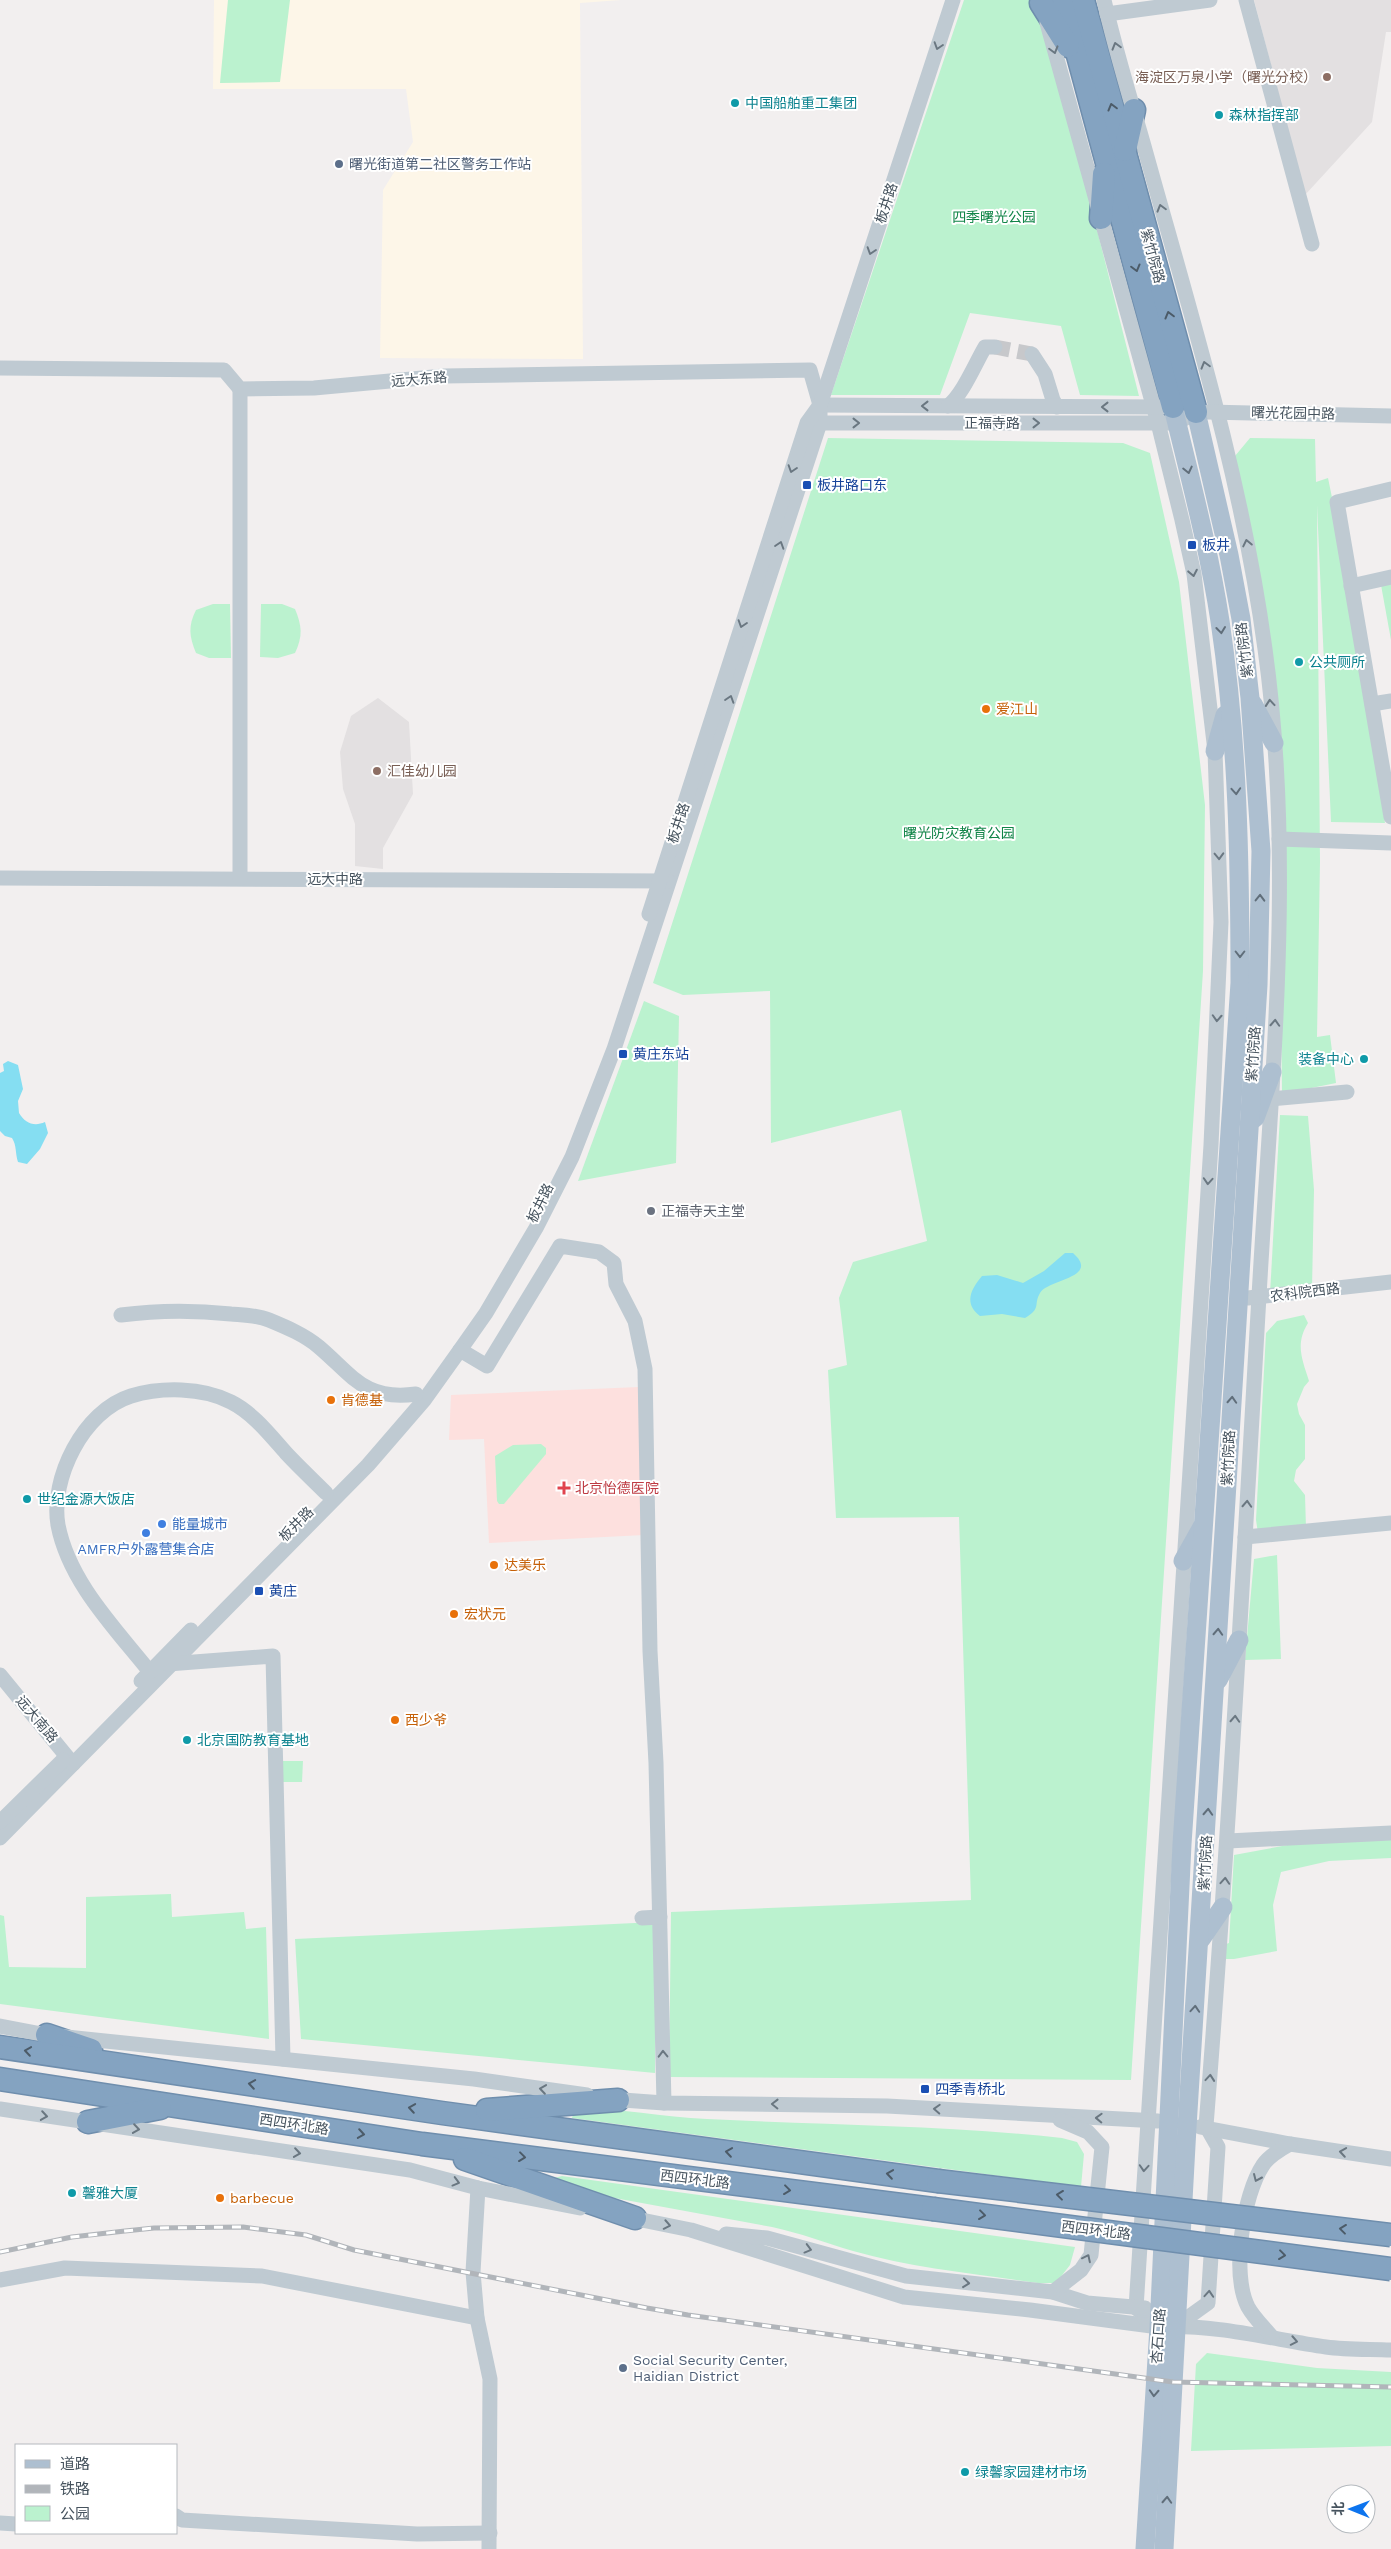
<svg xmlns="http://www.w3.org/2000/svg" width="1391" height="2549" font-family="'Work Sans','Noto Sans SC',sans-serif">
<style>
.commercial{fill:#fdf6e8}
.education{fill:#e3e0e1}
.medical{fill:#fde0de}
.green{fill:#bbf2cf}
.water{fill:#85def2}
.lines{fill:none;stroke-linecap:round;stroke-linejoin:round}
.minor-tunnel{stroke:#c7c8cb;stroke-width:15;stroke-dasharray:15 8;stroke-linecap:butt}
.highway-casing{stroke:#6f8ead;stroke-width:25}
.minor{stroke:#bfcad2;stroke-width:15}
.major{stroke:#adbfd0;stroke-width:19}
.highway{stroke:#84a3c1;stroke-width:22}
.rail-casing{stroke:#b1b5ba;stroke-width:5}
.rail{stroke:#fff;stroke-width:3;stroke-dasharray:9;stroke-linecap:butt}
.highway-bridge-casing{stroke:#6f8ead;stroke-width:25;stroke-linecap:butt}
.highway-bridge{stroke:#84a3c1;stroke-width:22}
.oneway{stroke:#6a7781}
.oneway2{stroke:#4c5b68}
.oneway3{stroke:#606e7a}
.education-dot{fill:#8d6e63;stroke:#fff;stroke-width:2}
.culture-dot{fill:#0f9aa8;stroke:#fff;stroke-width:2}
.service-dot{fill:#5c6f8a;stroke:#fff;stroke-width:2}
.transit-dot{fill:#1a4fb4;stroke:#fff;stroke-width:2}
.food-dot{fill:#e8710a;stroke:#fff;stroke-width:2}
.worship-dot{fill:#6b7280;stroke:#fff;stroke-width:2}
.health-dot{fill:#e0444e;stroke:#fff;stroke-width:2}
.shop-dot{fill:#3f7fe0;stroke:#fff;stroke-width:2}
.labels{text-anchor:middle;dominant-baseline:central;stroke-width:4;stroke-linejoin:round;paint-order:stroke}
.education-label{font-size:14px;fill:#785e54;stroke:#fff;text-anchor:end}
.culture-label{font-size:14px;fill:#0d838f;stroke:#fff;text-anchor:start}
.service-label{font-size:14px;fill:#4e5e75;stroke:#fff;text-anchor:start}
.street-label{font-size:14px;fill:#46535e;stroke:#fff}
.park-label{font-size:14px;fill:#118548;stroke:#fff}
.transit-label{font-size:14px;fill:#164399;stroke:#fff;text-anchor:start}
.food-label{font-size:14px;fill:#c56008;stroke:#fff;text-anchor:start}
.worship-label{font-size:14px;fill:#5b616d;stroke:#fff;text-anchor:start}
.health-label{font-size:14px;fill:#be3a42;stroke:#fff;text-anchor:start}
.shop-label{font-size:14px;fill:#366cbe;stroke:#fff;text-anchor:start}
</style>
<rect width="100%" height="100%" fill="#f2efef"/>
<polygon class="commercial" points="214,0 621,0 580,3 583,359 380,358 383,190 413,142 406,89 213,89"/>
<g class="education">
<polygon points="1254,0 1391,0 1391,32 1386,32 1372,122 1305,195"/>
<polygon points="378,698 409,722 413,794 383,848 383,869 355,866 355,824 343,789 340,752 351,716"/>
</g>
<polygon class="medical" points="639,1387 644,1535 489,1543 484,1439 449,1440 451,1395"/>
<g class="green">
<polygon points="228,0 290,0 280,82 220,83"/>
<polygon points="964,0 1039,0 1139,396 1080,395 1061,326 970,313 940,395 831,395"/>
<polygon points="828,438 1123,443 1150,453 1179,582 1205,805 1203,971 1131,2080 669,2077 671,1912 971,1900 959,1517 836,1518 828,1370 847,1365 839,1298 853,1262 927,1241 901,1110 771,1143 770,991 683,995 653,983"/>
<polygon points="1250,438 1315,439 1316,482 1328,478 1337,522 1385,823 1331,822 1317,505 1320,862 1317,1037 1330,1035 1336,1083 1282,1094 1279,839 1272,660 1235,456"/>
<polygon points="1391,583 1391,640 1381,585"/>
<path d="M213 604H230L231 658H209L196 653C189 636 188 626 196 610Z"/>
<path d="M261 604H282L295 609C302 626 303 636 295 653L278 658 260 657Z"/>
<polygon points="644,1001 679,1016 676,1163 578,1181"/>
<polygon points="1280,1115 1308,1116 1314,1190 1312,1289 1270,1294"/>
<path d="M1304 1315 1308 1323C1295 1344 1302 1359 1309 1381L1304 1387 1297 1404 1299 1414 1305 1425V1459L1296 1470 1294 1481 1305 1495 1306 1528 1258 1533 1256 1520 1266 1333 1277 1321Z"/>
<polygon points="541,1444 546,1448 546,1454 504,1504 499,1504 497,1501 495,1456 513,1445"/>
<polygon points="1277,1555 1281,1659 1245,1660 1254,1559"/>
<polygon points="283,1761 303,1761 302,1782 283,1782"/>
<polygon points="1391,1839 1391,1858 1329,1861 1281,1872 1273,1905 1277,1951 1234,1959 1222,1959 1223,1945 1229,1943 1234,1855 1309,1841"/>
<polygon points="171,1894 172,1917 244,1912 246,1929 266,1927 269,2039 0,2004 0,1915 4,1916 9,1967 86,1968 86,1897"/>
<polygon points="656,1922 655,2073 301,2039 295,1939"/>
<path d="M575 2108C620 2108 663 2117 707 2119 826 2125 944 2125 1062 2138L1077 2142 1084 2154 1081 2187 572 2118Z"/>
<path d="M562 2176 1075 2247 1070 2265 1056 2283H1038C976 2274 913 2268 853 2251 826 2243 800 2233 772 2227L582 2192 558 2186 554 2178Z"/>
<polygon points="1207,2353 1317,2368 1391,2372 1391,2446 1191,2451 1196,2364"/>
</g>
<g class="water">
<path d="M8 1061 18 1065 23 1089 18 1101 19 1113C25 1123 34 1127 45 1122L48 1133 40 1149 27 1164 18 1162C15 1153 17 1146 12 1138L5 1136 0 1131V1073L4 1071 3 1064Z"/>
<path d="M1065 1253H1073C1101 1278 1048 1279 1040 1293 1033 1305 1042 1308 1025 1318L1002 1314 980 1316C964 1304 970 1290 982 1276L997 1275 1023 1283 1044 1271Z"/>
</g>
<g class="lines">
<polyline class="minor-tunnel" points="995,347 1032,354"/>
<g class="highway-casing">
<g id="highway">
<polyline points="1063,0 1173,407"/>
<polyline points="1083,0 1196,412"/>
<polyline points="1041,3 1068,46"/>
<polyline points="1125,150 1134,110"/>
<polyline points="1101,218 1104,174"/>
<polyline points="47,2035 91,2050"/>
<polyline points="0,2047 442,2113 938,2181"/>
<polyline points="0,2079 422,2144 933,2209"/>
<polyline points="487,2110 618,2100"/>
<polyline points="88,2122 160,2108"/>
<polyline points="465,2159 635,2218"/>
</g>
</g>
<g class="minor">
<path d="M1104 0C1115 49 1130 97 1144 146 1190 312 1242 478 1265 649 1295 864 1271 1082 1259 1296 1243 1573 1228 1850 1206 2126L1218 2147 1208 2303 1176 2326"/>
<polyline points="1246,0 1312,244"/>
<polyline points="1107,14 1210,0"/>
<polyline points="1047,23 1158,423 1182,520 1194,574 1215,751 1221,922 1211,1145 1136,2308 1159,2327"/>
<polyline points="1032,354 1045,374 1053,400 1057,407"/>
<polyline points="0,368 224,370 240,389 314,388 444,376 810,370 820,405 820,423 614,1049 572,1157 536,1228 486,1313 460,1350 425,1399 368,1465 0,1838"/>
<polyline points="820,405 1163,407"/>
<path d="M948 406C963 394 975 364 985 347H995"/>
<polyline points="1208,412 1391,416"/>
<polyline points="811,423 1177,423 1196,412"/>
<polyline points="1391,489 1337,502 1391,817"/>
<polyline points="1351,586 1391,577"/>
<polyline points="1372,704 1391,701"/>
<polyline points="1279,839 1391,843"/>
<polyline points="0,878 668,881"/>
<polyline points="240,878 240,389"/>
<polyline points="649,914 807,423 820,405 953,0"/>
<polyline points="1270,1099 1347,1092"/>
<polyline points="1248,1298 1391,1282"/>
<path d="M121 1315C158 1310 194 1310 231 1314 243 1315 257 1315 269 1320 286 1327 305 1335 319 1347 353 1376 365 1401 416 1394"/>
<polyline points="460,1350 487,1366 560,1246 599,1252 614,1263 616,1284 635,1321 645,1369 650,1651 656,1763 664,2103"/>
<polyline points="1245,1537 1391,1523"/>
<polyline points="168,1664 273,1656 283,2059"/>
<path d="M150 1672C115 1628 69 1582 58 1525 50 1479 83 1411 131 1396 161 1387 202 1387 231 1402 253 1413 270 1435 286 1453 299 1467 313 1480 326 1493"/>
<polyline points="0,1675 73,1764"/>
<polyline points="141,1681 191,1630"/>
<polyline points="0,1822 63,1760"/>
<polyline points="1228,1841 1391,1833"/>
<polyline points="642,1918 660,1917"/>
<polyline points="0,2026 47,2035 474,2079 587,2095"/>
<polyline points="609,2099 664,2103 887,2106 1158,2121"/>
<polyline points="0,2109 410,2170 478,2188 580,2208"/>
<polyline points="1200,2127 1290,2144 1391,2159"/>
<polyline points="478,2188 473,2272 477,2318 490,2379 489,2549"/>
<path d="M627 2217 691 2230 904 2297 1030 2310 1159 2327C1215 2324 1271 2339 1326 2347 1347 2350 1370 2349 1391 2350"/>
<polyline points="726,2234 767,2238 906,2276 1053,2292 1087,2303 1145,2308"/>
<polyline points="0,2280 65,2268 262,2276 477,2318"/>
<polyline points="1053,2292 1081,2270 1091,2255 1102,2147 1088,2132 1060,2120"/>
<path d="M1272 2337C1264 2327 1254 2318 1248 2307 1231 2274 1243 2195 1263 2165 1269 2156 1281 2149 1290 2144"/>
<polyline points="176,2516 182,2520 417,2534 490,2533"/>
<polyline points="0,2523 16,2524"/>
</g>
<g class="major">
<polyline points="1253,704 1274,743"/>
<polyline points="1215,751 1225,715"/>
<polyline points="1255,1118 1272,1072"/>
<polyline points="1183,1561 1202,1527"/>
<polyline points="1218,1680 1239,1640"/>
<polyline points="1201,1939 1223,1907"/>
<path d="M1145 2549 1159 2327 1182 1844 1240 983C1240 863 1238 741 1220 621 1209 549 1190 478 1173 407"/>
<polyline points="1164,2549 1187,2127 1258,985 1261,851 1250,698 1241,619 1229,555 1196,412"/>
</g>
<use href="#highway" class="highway"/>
<g class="rail-casing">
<polyline id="rail" points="0,2252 72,2237 125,2231 154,2228 243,2227 306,2235 354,2250 647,2308 688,2315 1173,2382 1391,2387"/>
</g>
<use href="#rail" class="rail"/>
<g class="highway-bridge-casing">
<g id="highway-bridge">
<polyline points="938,2181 1391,2235"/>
<polyline points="933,2209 1391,2269"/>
</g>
</g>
<use href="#highway-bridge" class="highway-bridge"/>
</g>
<defs><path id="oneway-chevron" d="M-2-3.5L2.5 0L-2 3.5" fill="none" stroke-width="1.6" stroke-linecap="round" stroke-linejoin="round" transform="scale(1.25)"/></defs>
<g class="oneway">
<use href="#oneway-chevron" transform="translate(938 46) rotate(108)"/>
<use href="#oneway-chevron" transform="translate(1116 46) rotate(-106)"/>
<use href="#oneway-chevron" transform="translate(1054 50) rotate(74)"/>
<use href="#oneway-chevron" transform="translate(1161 208) rotate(-106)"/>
<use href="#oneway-chevron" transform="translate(871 251) rotate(108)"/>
<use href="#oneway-chevron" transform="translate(1205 365) rotate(-106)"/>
<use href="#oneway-chevron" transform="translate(925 406) rotate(-180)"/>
<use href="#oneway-chevron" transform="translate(1105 407) rotate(-180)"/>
<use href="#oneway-chevron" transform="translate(856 423)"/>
<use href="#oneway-chevron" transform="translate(1036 423)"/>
<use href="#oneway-chevron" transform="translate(792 469) rotate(108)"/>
<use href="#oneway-chevron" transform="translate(1247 543) rotate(-102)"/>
<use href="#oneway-chevron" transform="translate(780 545) rotate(-72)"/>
<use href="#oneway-chevron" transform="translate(1193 573) rotate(79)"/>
<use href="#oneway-chevron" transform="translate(742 624) rotate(108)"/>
<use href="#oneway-chevron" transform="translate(730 699) rotate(-72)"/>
<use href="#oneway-chevron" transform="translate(1270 703) rotate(-95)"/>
<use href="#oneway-chevron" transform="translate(1219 856) rotate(88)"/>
<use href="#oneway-chevron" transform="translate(1217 1018) rotate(93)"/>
<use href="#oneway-chevron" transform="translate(1275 1023) rotate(-87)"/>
<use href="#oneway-chevron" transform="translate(1208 1181) rotate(94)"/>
<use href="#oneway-chevron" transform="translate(1247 1504) rotate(-87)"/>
<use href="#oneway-chevron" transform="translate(1235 1719) rotate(-87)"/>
<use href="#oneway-chevron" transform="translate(1225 1881) rotate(-86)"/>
<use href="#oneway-chevron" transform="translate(663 2054) rotate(-91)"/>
<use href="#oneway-chevron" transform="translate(1210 2078) rotate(-85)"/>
<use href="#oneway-chevron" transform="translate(543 2089) rotate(-172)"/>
<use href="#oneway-chevron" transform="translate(775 2104) rotate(-179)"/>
<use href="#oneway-chevron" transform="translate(937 2109) rotate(-177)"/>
<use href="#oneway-chevron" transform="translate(44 2116) rotate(9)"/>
<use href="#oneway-chevron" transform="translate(1099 2118) rotate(-178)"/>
<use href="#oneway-chevron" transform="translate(136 2129) rotate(8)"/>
<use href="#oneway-chevron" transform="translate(1343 2152) rotate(-171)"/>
<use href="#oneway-chevron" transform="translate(297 2153) rotate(8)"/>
<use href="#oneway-chevron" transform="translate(1144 2168) rotate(94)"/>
<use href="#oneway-chevron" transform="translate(1257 2178) rotate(114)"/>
<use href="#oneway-chevron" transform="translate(456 2182) rotate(15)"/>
<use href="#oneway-chevron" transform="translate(667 2225) rotate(11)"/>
<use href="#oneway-chevron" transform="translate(808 2249) rotate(15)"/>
<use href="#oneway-chevron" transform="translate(1087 2258) rotate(-64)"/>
<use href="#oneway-chevron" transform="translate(966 2283) rotate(6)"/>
<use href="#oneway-chevron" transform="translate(1209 2294) rotate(-86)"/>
<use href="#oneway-chevron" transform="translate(1294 2341) rotate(11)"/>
</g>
<g class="oneway2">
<use href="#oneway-chevron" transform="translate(1112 107) rotate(-105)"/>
<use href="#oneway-chevron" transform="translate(1136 268) rotate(75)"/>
<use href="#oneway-chevron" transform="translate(1169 315) rotate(-105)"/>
<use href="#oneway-chevron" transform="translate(28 2051) rotate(-172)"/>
<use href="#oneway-chevron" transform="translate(252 2084) rotate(-171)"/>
<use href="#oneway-chevron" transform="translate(412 2108) rotate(-171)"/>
<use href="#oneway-chevron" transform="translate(361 2134) rotate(9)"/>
<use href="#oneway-chevron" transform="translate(729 2152) rotate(-172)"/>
<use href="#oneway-chevron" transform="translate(522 2157) rotate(7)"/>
<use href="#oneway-chevron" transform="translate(890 2174) rotate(-172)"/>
<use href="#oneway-chevron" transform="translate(787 2190) rotate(7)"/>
<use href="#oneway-chevron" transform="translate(1060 2195) rotate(-173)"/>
<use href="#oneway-chevron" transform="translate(982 2215) rotate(7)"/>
<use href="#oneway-chevron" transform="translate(1343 2229) rotate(-173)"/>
<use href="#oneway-chevron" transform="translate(1282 2255) rotate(7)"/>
</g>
<g class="oneway3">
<use href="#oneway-chevron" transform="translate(1188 470) rotate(77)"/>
<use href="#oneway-chevron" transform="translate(1221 630) rotate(83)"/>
<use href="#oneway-chevron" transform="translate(1236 791) rotate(86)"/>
<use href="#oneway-chevron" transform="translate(1260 898) rotate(-89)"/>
<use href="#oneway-chevron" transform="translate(1240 954) rotate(90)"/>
<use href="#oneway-chevron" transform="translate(1232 1400) rotate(-87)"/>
<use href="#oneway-chevron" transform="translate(1218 1632) rotate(-87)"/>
<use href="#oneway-chevron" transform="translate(1208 1812) rotate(-87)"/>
<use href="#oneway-chevron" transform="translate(1195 2009) rotate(-86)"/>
<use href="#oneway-chevron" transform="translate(1154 2393) rotate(93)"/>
<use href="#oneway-chevron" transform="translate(1167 2500) rotate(-87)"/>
</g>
<g class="education-dot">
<circle cx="1327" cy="77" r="5"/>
<circle cx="377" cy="771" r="5"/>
</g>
<g class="culture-dot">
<circle cx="735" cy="103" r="5"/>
<circle cx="1219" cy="115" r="5"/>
<circle cx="1299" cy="662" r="5"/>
<circle cx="1364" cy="1059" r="5"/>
<circle cx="27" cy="1499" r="5"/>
<circle cx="187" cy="1740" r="5"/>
<circle cx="72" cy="2193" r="5"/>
<circle cx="965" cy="2472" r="5"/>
</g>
<g class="service-dot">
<circle cx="339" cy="164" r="5"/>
<circle cx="623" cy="2368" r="5"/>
</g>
<g class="transit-dot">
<rect x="802" y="480" width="10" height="10" rx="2.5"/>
<rect x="1187" y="540" width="10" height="10" rx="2.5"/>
<rect x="618" y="1049" width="10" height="10" rx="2.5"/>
<rect x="254" y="1586" width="10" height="10" rx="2.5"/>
<rect x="920" y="2084" width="10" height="10" rx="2.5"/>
</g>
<g class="food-dot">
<circle cx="986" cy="709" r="5"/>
<circle cx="331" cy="1400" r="5"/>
<circle cx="494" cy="1565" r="5"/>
<circle cx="454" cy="1614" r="5"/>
<circle cx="395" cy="1720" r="5"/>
<circle cx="220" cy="2198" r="5"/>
</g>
<circle class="worship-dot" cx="651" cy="1211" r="5"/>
<path class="health-dot" d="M561.5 1480.5h5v5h5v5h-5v5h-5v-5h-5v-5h5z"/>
<g class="shop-dot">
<circle cx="162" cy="1524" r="5"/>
<circle cx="146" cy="1533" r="5"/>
</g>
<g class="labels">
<g class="education-label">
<text x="1317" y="77">海淀区万泉小学（曙光分校）</text>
<text x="387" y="771" text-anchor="start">汇佳幼儿园</text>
</g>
<g class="culture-label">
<text x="745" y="103">中国船舶重工集团</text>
<text x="1229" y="115">森林指挥部</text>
<text x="1309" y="662">公共厕所</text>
<text x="1354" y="1059" text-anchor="end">装备中心</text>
<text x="37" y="1499">世纪金源大饭店</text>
<text x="197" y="1740">北京国防教育基地</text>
<text x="82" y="2193">馨雅大厦</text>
<text x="975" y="2472">绿馨家园建材市场</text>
</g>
<g class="service-label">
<text x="349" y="164">曙光街道第二社区警务工作站</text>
<text x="633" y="2360">Social Security Center,<tspan x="633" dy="16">Haidian District</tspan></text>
</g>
<g class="street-label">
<text transform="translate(886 203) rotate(-72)">板井路</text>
<text transform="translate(1153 256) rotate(75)">紫竹院路</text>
<text transform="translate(419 379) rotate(-5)">远大东路</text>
<text transform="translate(1293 413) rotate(1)">曙光花园中路</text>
<text x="992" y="423">正福寺路</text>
<text transform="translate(1244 650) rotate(-97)">紫竹院路</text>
<text transform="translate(678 823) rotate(-72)">板井路</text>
<text x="335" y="879">远大中路</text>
<text transform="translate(1253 1054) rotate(-86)">紫竹院路</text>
<text transform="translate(540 1203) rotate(-64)">板井路</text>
<text transform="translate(1305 1292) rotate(-7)">农科院西路</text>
<text transform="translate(1228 1458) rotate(-87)">紫竹院路</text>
<text transform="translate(296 1524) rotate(-45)">板井路</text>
<text transform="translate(37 1719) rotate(50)">远大南路</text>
<text transform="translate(1205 1863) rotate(-87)">紫竹院路</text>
<text transform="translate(294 2124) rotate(9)">西四环北路</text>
<text transform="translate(695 2179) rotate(7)">西四环北路</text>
<text transform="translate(1096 2230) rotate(7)">西四环北路</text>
<text transform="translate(1158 2336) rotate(-86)">杏石口路</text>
</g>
<g class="park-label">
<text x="994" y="217">四季曙光公园</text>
<text x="959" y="833">曙光防灾教育公园</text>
</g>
<g class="transit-label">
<text x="817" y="485">板井路口东</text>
<text x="1202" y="545">板井</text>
<text x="633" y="1054">黄庄东站</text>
<text x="269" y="1591">黄庄</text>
<text x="935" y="2089">四季青桥北</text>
</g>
<g class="food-label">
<text x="996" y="709">爱江山</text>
<text x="341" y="1400">肯德基</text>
<text x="504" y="1565">达美乐</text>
<text x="464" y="1614">宏状元</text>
<text x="405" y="1720">西少爷</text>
<text x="230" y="2198">barbecue</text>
</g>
<g class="worship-label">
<text x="661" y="1211">正福寺天主堂</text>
</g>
<g class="health-label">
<text x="575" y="1488">北京怡德医院</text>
</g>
<g class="shop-label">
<text x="172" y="1524">能量城市</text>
<text x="146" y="1549" text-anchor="middle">AMFR户外露营集合店</text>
</g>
</g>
<rect x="15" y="2444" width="162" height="90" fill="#ffffff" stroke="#b5babf"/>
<rect x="25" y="2460" width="25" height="8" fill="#adbfd0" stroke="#b5babf"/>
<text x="60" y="2469" font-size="15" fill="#46535e">道路</text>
<rect x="25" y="2485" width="25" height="8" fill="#b1b5ba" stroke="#b5babf"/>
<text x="60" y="2494" font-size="15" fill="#46535e">铁路</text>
<rect x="25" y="2506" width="25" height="15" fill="#bbf2cf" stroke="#b5babf"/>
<text x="60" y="2519" font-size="15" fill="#46535e">公园</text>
<g transform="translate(1351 2509) rotate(271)"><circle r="24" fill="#ffffff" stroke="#b5babf"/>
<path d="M0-4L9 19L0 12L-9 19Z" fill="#0d74ee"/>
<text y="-8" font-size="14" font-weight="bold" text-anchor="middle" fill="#46535e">北</text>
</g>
</svg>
